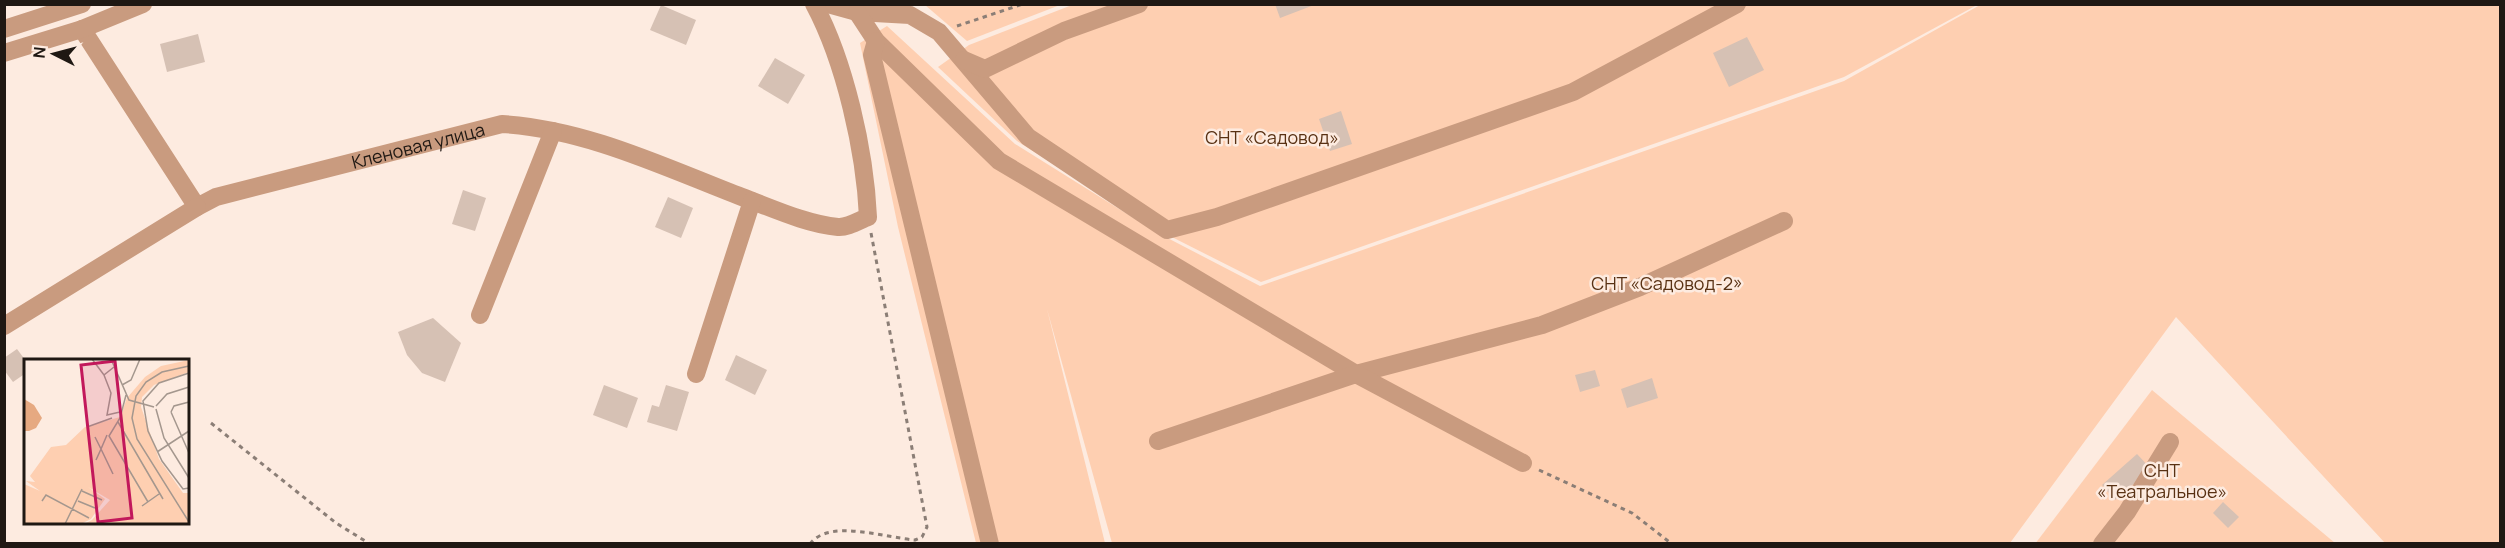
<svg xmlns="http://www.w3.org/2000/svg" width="2505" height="548" font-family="Manrope,sans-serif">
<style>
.green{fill:#fecfb1}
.building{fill:#d6c1b4}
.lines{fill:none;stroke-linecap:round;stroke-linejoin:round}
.path{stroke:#8b7e76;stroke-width:3;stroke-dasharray:4.5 4.5;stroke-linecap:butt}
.minor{stroke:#c99b7f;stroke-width:18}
.labels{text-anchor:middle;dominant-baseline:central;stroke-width:5;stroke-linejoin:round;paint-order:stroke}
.park-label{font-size:18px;fill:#593113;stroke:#fdebe0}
.street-label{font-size:18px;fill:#1f1813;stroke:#fdebe0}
.inset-road{fill:none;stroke:#a4978e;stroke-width:1.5}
.view{fill:#c2185b;fill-opacity:0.15;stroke:#c2185b;stroke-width:3}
.inset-edge{fill:none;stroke:#1f1813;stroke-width:3}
</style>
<rect width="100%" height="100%" fill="#fdebe0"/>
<g class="green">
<polygon points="925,5 1060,5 967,41"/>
<polygon points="1072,5 1977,5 1844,77 1261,282 1156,229 1017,141 938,67 969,45"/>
<polygon points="1980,5 2500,5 2500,543 2385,543 2176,317 2010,543 1112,543 1047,309 1105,543 976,543 898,227 860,43 887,26 1015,144 1156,232 1260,286 1844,81"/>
<polygon points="2152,390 2335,543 2035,544"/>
</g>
<g class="building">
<polygon points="1275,4 1314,4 1314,5 1280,18"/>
<polygon points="661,5 696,20 686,45 650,30"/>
<polygon points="198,34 205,62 167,72 160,44"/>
<polygon points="1747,37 1764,70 1729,87 1713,53"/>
<polygon points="775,58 805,75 788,104 758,86"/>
<polygon points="1341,111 1352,144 1330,151 1319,119"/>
<polygon points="463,190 486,198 475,231 452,224"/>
<polygon points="668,197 693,208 681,238 655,227"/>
<polygon points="433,318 461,343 445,382 422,373 407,355 398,332"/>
<polygon points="17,349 26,361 26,373 13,382 4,370 4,358"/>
<polygon points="736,355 767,370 755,395 725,380"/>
<polygon points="1595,370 1600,386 1580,392 1575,375"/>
<polygon points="1652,378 1658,398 1627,408 1621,389"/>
<polygon points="604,385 638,398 627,428 593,415"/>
<polygon points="666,385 689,392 677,431 647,422 652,405 659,407"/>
<polygon points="2137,454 2151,469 2115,500 2102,485"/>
<polygon points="2223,502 2239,517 2228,528 2213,513"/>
</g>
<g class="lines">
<g class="path">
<polyline points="957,26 1023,4"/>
<polyline points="211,423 336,523 370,544"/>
<polyline points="1539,470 1632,513 1672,544"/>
<path d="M810 544C829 518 886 538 915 540L922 537 927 527 871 233"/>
</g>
<g class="minor">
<polyline points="828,4 857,12 910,15 939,32 1028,137 1167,230 1217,217 1573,92 1737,4"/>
<polyline points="857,12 876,41 999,161 1356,374 1542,325 1640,287 1784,221"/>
<polyline points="4,29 82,4"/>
<path id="s1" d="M82 29 197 207 216 197 502 124C586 129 664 167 742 197 772 208 806 224 838 227 847 228 860 220 868 217 865 151 845 62 814 4"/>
<polyline points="876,41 872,55 990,544"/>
<polyline points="4,53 82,29 143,4"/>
<polyline points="964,60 985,69 1064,31 1139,4"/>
<polyline points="480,315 553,131"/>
<polyline points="4,326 197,207"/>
<polyline points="696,374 752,201"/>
<polyline points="1158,441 1356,374 1523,463"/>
<polyline points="2102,544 2127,512 2170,442"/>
</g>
</g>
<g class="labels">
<g class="park-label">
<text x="1272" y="137">СНТ «Садовод»</text>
<text x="1667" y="283">СНТ «Садовод-2»</text>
<text x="2162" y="470">СНТ<tspan x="2162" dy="21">«Театральное»</tspan></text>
</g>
<g class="street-label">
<text stroke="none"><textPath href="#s1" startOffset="442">Кленовая улица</textPath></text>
</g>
</g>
<g transform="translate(24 359)">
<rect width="165" height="165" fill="#fdebe0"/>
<path d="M165 1V13L130 26 118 38 117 48 135 100 159 134H165V165H60L68 161 86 141 64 128 81 140 67 160 57 165H0V125L16 132 2 122 11 123 6 117 27 88 42 86 61 68 96 58 103 39 121 18 137 7Z" fill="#fecfb1"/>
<path d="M0 40 10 46 18 59 12 69 5 72H0Z" fill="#e6a981"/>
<path class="inset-road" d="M68 0 80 16M87 0 105 41 130 48M165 7 138 13 122 23 112 37 108 59 113 80 165 163M90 8 80 16 87 34 83 56 96 53M165 14 135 24 119 42 124 72 138 102 159 130 165 129M98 26 107 21 116 0M102 36 96 59 85 77 124 143M132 47 143 35 165 28M132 50 140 79 165 119M147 53 165 94M147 53 150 47 165 43M94 63 139 140M63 68 88 59M83 76 77 90 89 115M71 78 77 90 72 101M133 93 165 72M58 132 78 141M18 142 22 136 65 159M54 142 71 149M118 147 135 135M41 165 58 130"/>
<path class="view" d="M91 2 108 159 74 163 57 6Z"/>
<rect width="165" height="165" class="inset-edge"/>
</g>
<rect width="2505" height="548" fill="none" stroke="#1f1813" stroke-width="12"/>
<g transform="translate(54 54) rotate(276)" stroke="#fdebe0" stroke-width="4.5" paint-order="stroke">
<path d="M0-4.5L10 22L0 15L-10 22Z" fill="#1f1813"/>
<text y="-9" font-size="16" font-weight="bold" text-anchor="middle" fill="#1f1813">N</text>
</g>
</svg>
